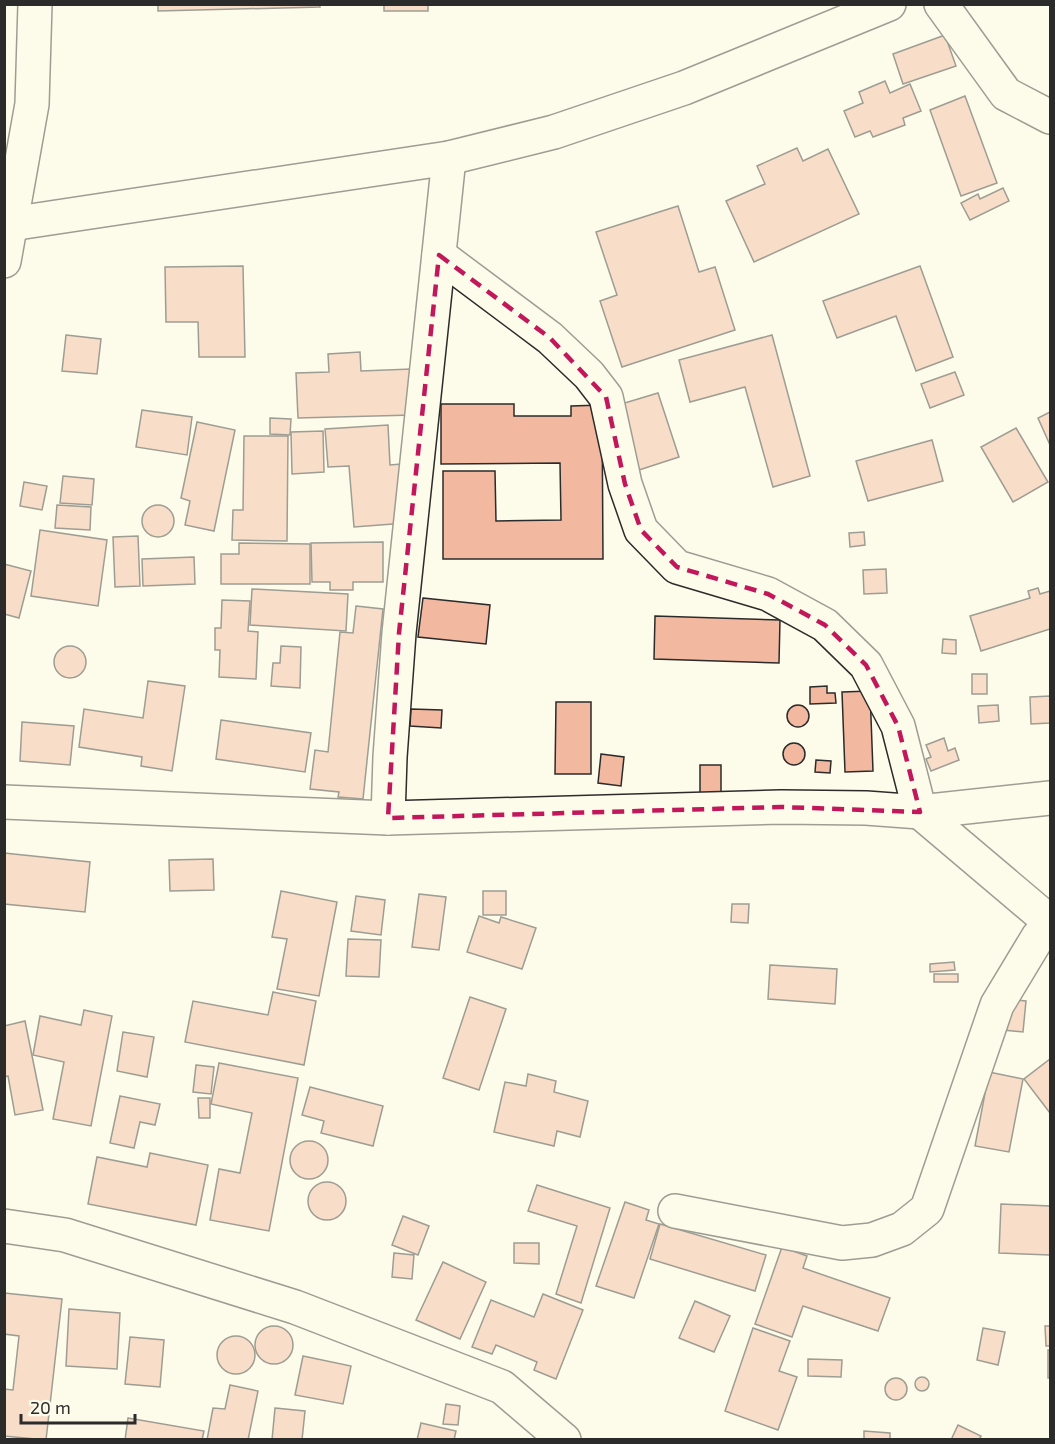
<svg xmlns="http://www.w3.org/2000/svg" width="1055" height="1444" font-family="'Exo 2',sans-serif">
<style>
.building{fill:#f2b8a0;stroke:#2b2b2b;stroke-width:1.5}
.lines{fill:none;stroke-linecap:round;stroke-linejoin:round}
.street-casing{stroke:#2b2b2b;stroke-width:36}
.street{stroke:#fdfbea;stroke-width:33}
.marked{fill:none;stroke:#c2185b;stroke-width:4.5;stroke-dasharray:12 8;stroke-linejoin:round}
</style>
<rect width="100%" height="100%" fill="#fdfbea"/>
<g class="building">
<polygon points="158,4 319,4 320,7 158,11"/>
<rect x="384" y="4" width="44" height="7"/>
<polygon points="945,35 956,66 903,84 893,54"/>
<polygon points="885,81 890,93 910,84 921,111 903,118 905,125 873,137 870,131 855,137 844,111 863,103 859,92"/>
<polygon points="965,96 997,183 961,196 930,110"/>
<polygon points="797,148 803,161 828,149 859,214 754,262 726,201 765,184 757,166"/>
<polygon points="1003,188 1009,201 970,220 961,203 978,194 980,199"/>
<polygon points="678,206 699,272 715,267 735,330 622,367 600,301 617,295 596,232"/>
<polygon points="243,266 245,357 199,357 198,322 166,322 165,267"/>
<polygon points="920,266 953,357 916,371 896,316 837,338 823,301"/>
<polygon points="66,335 101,339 97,374 62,371"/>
<polygon points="772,335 810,476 773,487 745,387 690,402 679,360"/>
<polygon points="360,352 361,371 411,369 413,415 298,418 296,373 329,372 328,354"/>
<polygon points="955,372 964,395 930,408 921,384"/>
<polygon points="658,393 679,457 639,470 618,405"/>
<polygon points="441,404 514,404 514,416 571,416 571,406 602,405 603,559 443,559 443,471 495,471 496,521 561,520 560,463 441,464"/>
<polygon points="142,410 192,417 187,455 136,447"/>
<polygon points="1050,412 1050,445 1038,418"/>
<polygon points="270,418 291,419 290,435 270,434"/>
<polygon points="197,422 235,430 214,531 185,525 190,501 181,498"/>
<polygon points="388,425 390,465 401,464 406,523 354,527 349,466 328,467 325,429"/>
<polygon points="1016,428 1048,482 1013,502 981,447"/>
<polygon points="323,431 324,472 292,474 291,432"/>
<polygon points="244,436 288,436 287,541 232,540 233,510 243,510"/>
<polygon points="932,440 943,481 868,501 856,461"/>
<polygon points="63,476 94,479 92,505 60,503"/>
<polygon points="24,482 47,486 42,510 20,506"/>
<circle cx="158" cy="521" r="16"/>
<polygon points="57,505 91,507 90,530 55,528"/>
<polygon points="40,530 107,540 98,606 31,596"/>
<polygon points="864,532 865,545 850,547 849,533"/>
<polygon points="138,536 140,586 115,587 113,537"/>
<polygon points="383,542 383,582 353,582 353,590 330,590 330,582 312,582 311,543"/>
<polygon points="239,543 310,544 310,584 221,584 221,554 239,554"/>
<polygon points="194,557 195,584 143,586 142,559"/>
<polygon points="4,564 31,571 19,618 4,614"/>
<polygon points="886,569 887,593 864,594 863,570"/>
<polygon points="1038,588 1040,594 1050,591 1050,629 981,651 970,616 1030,598 1028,591"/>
<polygon points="252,589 348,594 346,631 250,625"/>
<polygon points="423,598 490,605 486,644 418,637"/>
<polygon points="222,600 250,601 248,631 258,632 256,679 219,677 220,650 215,650 215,628 221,628"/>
<polygon points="356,606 383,609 363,799 338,797 339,792 310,789 315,750 328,752 340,632 353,633"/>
<polygon points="655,616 780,620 779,663 654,659"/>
<polygon points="943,639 956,640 956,654 942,653"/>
<circle cx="70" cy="662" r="16"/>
<polygon points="281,646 301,647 300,688 271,686 273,663 280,663"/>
<rect x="972" y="674" width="15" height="20"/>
<polygon points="148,681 185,686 172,771 141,766 142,757 79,747 84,709 143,718"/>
<polygon points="827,686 827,693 835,693 836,703 810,704 810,687"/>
<polygon points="870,691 873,771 845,772 842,692"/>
<polygon points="1050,696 1050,723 1031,724 1030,697"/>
<polygon points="556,702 591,702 591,774 555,774"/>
<polygon points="998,705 999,721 979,723 978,706"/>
<circle cx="798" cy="716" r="11"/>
<polygon points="411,709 442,710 441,728 410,726"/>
<polygon points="221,720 311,733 305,772 216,759"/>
<polygon points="22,722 74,726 70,765 20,761"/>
<polygon points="944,738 948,751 955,748 959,760 931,771 926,759 931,757 926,745"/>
<circle cx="794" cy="754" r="11"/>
<polygon points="601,754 624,757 621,786 598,783"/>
<polygon points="816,760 831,761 830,773 815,772"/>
<rect x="700" y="765" width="21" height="29"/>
<polygon points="4,853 90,862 85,912 4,904"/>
<polygon points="213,859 214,890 170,891 169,860"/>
<polygon points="281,891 337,902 319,996 277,989 287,939 272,937"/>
<rect x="483" y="891" width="23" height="24"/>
<polygon points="419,894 446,897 439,950 412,947"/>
<polygon points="356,896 385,900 381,935 351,931"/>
<polygon points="732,904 749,904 748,923 731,922"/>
<polygon points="479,916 499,923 501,917 536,928 522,969 467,952"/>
<polygon points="348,939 381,940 379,977 346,976"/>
<polygon points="954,962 955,970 930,972 930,964"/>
<polygon points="770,965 837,969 835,1004 768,999"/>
<rect x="934" y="974" width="24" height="8"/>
<polygon points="273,992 316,1001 304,1065 185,1042 193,1001 268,1015"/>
<polygon points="470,997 506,1009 479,1090 443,1078"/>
<polygon points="1006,999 1026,1001 1023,1032 1003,1030"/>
<polygon points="84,1010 112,1016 91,1126 53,1119 64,1062 33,1055 40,1016 81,1025"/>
<polygon points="25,1021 43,1110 15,1115 8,1076 4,1077 4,1026"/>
<polygon points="123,1032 154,1037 147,1077 117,1071"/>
<polygon points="1050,1059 1050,1113 1024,1079"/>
<polygon points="219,1063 298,1078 269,1231 210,1220 219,1169 240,1173 252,1113 211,1104"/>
<polygon points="196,1065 214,1067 211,1094 193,1092"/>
<polygon points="989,1072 1023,1079 1009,1152 975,1146"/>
<polygon points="528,1074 556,1081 554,1092 588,1101 580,1137 557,1131 554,1146 494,1132 505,1082 526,1086"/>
<polygon points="310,1087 383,1106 373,1146 321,1133 324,1121 302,1115"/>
<polygon points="120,1096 160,1104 155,1125 140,1122 134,1148 110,1143"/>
<polygon points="198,1098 210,1098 210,1118 199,1118"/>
<circle cx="309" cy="1160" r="19"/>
<polygon points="150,1153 208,1165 196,1225 88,1204 97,1157 147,1167"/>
<circle cx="327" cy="1201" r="19"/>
<polygon points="537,1185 610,1208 581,1303 556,1294 577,1226 528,1211"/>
<polygon points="625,1202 649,1210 646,1220 659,1224 634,1298 596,1286"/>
<polygon points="1001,1204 1050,1206 1050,1255 999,1253"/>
<polygon points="403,1216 429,1226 418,1255 392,1245"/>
<polygon points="660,1224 766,1255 755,1291 650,1259"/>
<polygon points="514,1243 539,1243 539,1264 514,1263"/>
<polygon points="782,1247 807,1256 803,1268 890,1298 878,1331 803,1306 792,1337 755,1324"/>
<polygon points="394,1253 414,1255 412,1279 392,1277"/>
<polygon points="443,1262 486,1282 460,1339 416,1320"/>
<polygon points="4,1293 62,1299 46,1440 4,1436 4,1389 13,1390 19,1336 4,1334"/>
<polygon points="543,1294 583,1310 556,1379 534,1370 537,1362 496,1345 492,1354 472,1347 491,1300 534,1317"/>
<polygon points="695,1301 730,1316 714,1352 679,1338"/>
<polygon points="69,1309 120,1313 117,1369 66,1366"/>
<polygon points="1045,1326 1050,1326 1050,1346 1046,1346"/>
<circle cx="274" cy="1345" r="19"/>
<polygon points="753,1328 790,1341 779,1371 797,1377 778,1430 725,1411"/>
<polygon points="983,1328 1005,1332 998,1365 977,1360"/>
<circle cx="236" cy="1355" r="19"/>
<polygon points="130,1337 164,1340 160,1387 125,1384"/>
<rect x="1048" y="1350" width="2" height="28"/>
<polygon points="303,1356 351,1366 343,1404 295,1395"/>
<polygon points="808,1359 842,1360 841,1377 808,1376"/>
<circle cx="922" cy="1384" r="7"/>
<circle cx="896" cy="1389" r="11"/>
<polygon points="230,1385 258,1391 248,1440 207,1440 213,1408 225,1409"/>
<polygon points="446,1404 460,1406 458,1425 443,1424"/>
<polygon points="275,1408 305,1411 302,1440 272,1440"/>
<polygon points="128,1418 204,1431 202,1440 125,1440"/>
<polygon points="421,1423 456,1431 454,1440 417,1440"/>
<polygon points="958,1425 981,1436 979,1440 951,1440"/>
<polygon points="864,1431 890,1433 890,1440 864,1440"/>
</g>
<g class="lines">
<g class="street-casing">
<g id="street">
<polyline points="941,4 1006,94 1050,117"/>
<polyline points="4,225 449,158 554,132 684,88 889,4"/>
<polyline points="439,255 550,338 589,375 606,397 625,484 641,530 677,567 768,594 825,625 866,665 898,726 920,812 1050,922"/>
<polyline points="4,261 32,104 35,4"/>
<polyline points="4,802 388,818 781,807 866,808 920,812 1050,798"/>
<polyline points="388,818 390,757 399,633 449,158"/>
<polyline points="675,1211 842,1243 872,1240 902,1229 927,1209 997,1005 1038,937 1050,924"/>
<polyline points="4,1226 65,1235 295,1307 502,1387 564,1440"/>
</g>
</g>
<use href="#street" class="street"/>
</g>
<path d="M0 0H1055V1444H0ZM439 255 550 338 606 397 625 484 641 530 677 567 768 594 825 625 866 665 898 726 920 812 781 807 388 818 399 633Z" fill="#fdfbea" fill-opacity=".55" fill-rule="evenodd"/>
<path class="marked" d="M439 255 550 338 606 397 625 484 641 530 677 567 768 594 825 625 866 665 898 726 920 812 781 807 388 818 399 633Z"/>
<rect width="1055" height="1444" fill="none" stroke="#2b2b2b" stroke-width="12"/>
<path d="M21 1414v9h114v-9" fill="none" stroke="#2b2b2b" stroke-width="3"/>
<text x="30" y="1414" font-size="18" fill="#2b2b2b" stroke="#fdfbea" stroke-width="4.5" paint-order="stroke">20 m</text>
</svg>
